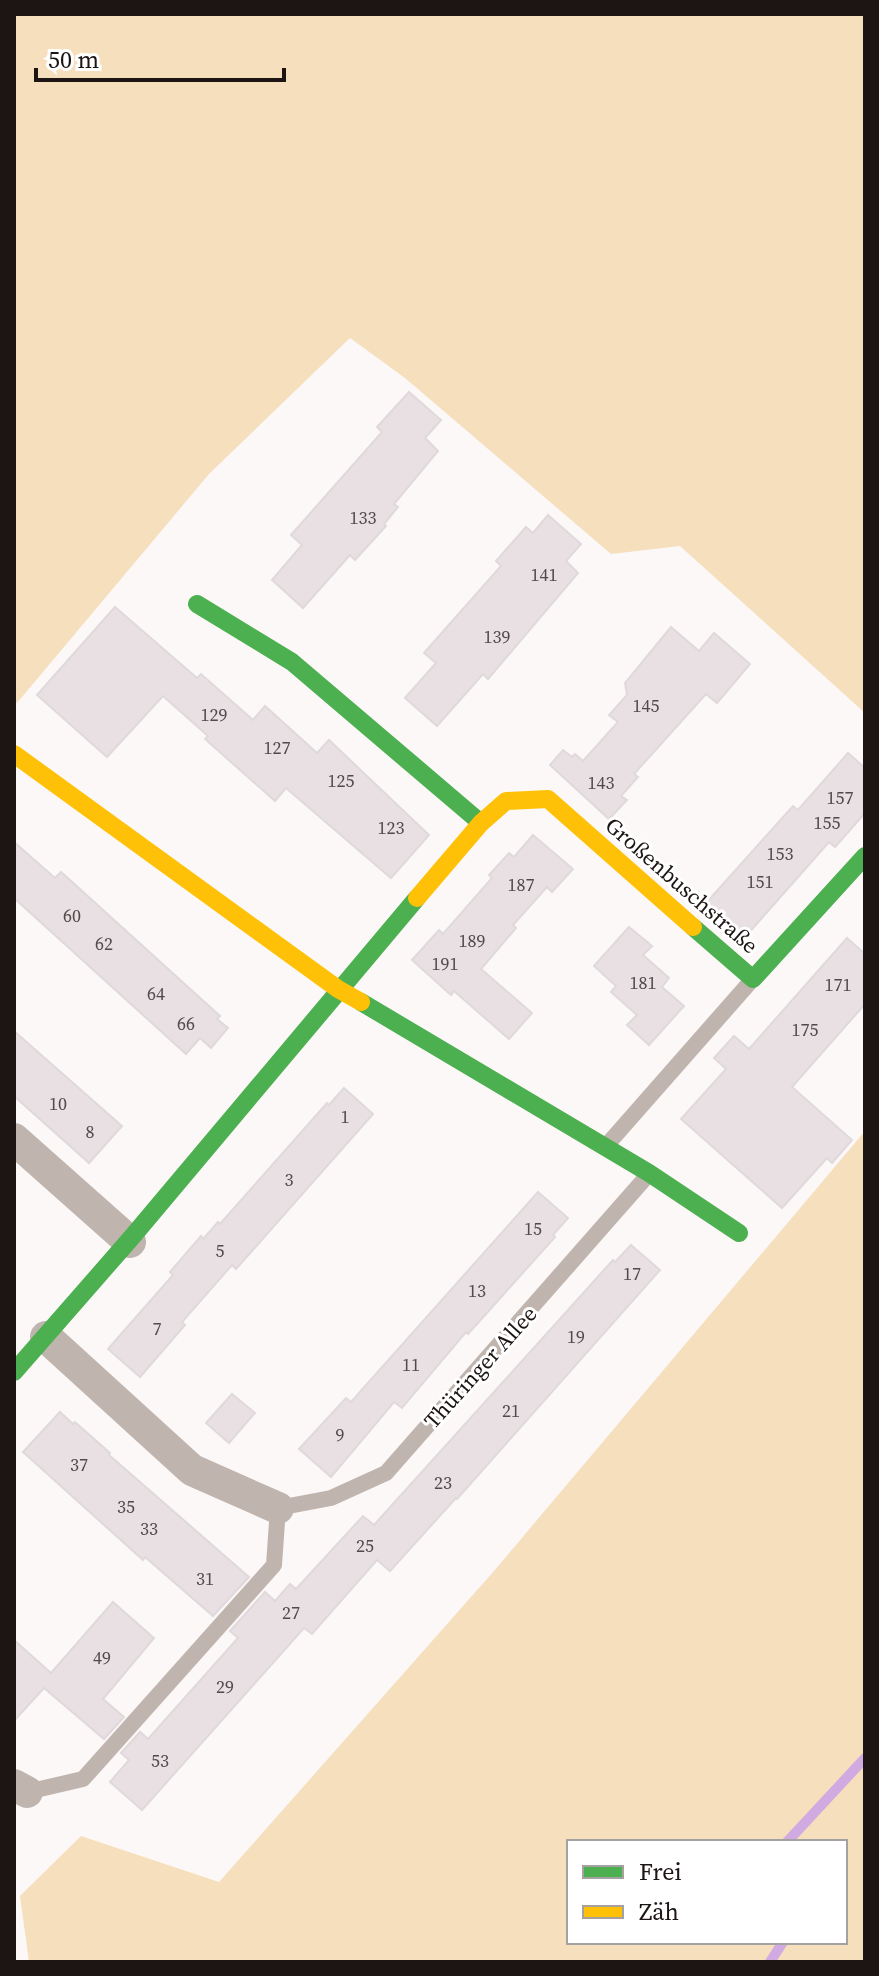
<svg xmlns="http://www.w3.org/2000/svg" width="879" height="1976" font-family="'Source Serif 4',serif">
<style>
.green{fill:#f5dfbd;fill-rule:evenodd}
.lines{fill:none;stroke-linecap:round;stroke-linejoin:round}
.stream{stroke:#d0aae0;stroke-width:10}
.building{fill:#e9e0e3;stroke:#e0d9db;stroke-width:2}
.lane{stroke:#c0b4ae;stroke-width:16}
.street{stroke:#c0b4ae;stroke-width:32}
.fast{stroke:#4caf50;stroke-width:18}
.slow{stroke:#ffc107;stroke-width:18}
.labels{text-anchor:middle;dominant-baseline:central;stroke-width:6;stroke-linejoin:round;paint-order:stroke}
.number-label{font-size:18px;fill:#52494a}
.street-label{font-size:22px;fill:#1d1414;stroke:#fff}
</style>
<rect width="100%" height="100%" fill="#fcf8f8"/>
<g class="green">
<polygon points="14,14 865,14 865,713 680,546 611,554 405,378 350,338 209,474 17,703 14,701"/>
<path d="M865 1131V1962H29L20 1896 81 1836 219 1882 494 1571ZM845 1842V1942H569V1842Z"/>
</g>
<g class="lines">
<g class="stream">
<polyline points="787,1842 865,1758"/>
<polyline points="770,1962 783,1942"/>
</g>
</g>
<g class="building">
<polygon points="409,392 441,420 425,438 438,451 394,504 398,507 384,524 386,526 355,560 350,555 303,608 272,580 302,545 291,535 382,432 377,427"/>
<polygon points="548,515 581,544 566,561 578,573 488,679 483,674 437,726 405,698 436,663 424,653 501,566 496,561 526,527 533,533"/>
<polygon points="115,607 197,678 201,674 253,720 265,706 317,753 329,740 429,835 391,878 286,788 275,801 205,739 208,736 163,696 107,757 37,695"/>
<polygon points="671,627 699,651 714,633 750,664 717,703 706,694 634,774 638,777 621,796 627,800 609,819 550,765 563,750 572,757 575,754 583,761 618,722 609,715 627,695 625,683"/>
<polygon points="848,753 865,768 865,813 835,847 829,842 746,936 707,902 793,806 798,810"/>
<polygon points="533,835 573,869 552,892 547,887 513,925 516,928 481,969 532,1013 509,1039 454,991 451,995 412,960 439,930 443,934 492,878 489,875 509,853 514,857"/>
<polygon points="14,842 55,878 61,872 220,1016 217,1019 228,1028 211,1048 200,1038 186,1054 14,898"/>
<polygon points="629,927 652,946 643,955 669,978 662,987 684,1006 649,1045 627,1025 637,1015 611,992 616,986 594,966"/>
<polygon points="847,938 865,954 865,1004 792,1087 852,1140 832,1163 827,1158 782,1208 681,1119 726,1069 714,1058 734,1036 749,1049"/>
<polygon points="14,1031 122,1126 89,1163 14,1096"/>
<polygon points="344,1088 373,1114 236,1269 232,1265 182,1322 185,1325 140,1377 108,1349 173,1275 170,1272 201,1236 203,1239 218,1222 220,1224 327,1103 329,1105"/>
<polygon points="538,1192 568,1218 553,1235 555,1237 468,1334 466,1332 402,1408 394,1402 331,1477 299,1449 346,1398 351,1402"/>
<polygon points="631,1245 660,1270 457,1499 456,1498 390,1571 377,1560 312,1634 304,1628 142,1810 110,1782 129,1760 121,1753 140,1732 148,1739 238,1638 230,1631 265,1592 275,1601 290,1584 296,1589 363,1516 374,1525 613,1260 615,1262"/>
<polygon points="232,1394 255,1413 229,1443 206,1423"/>
<polygon points="60,1412 73,1424 75,1422 110,1453 109,1455 249,1577 213,1616 145,1557 143,1560 23,1452"/>
<polygon points="113,1602 154,1638 103,1699 124,1717 104,1739 44,1688 14,1721 14,1640 51,1673"/>
</g>
<g class="lines">
<g class="lane">
<polyline points="606,1146 752,980"/>
<polyline points="27,1792 83,1779 274,1565 278,1508 331,1498 386,1473 648,1175"/>
</g>
<g class="street">
<polyline points="14,1139 130,1242"/>
<polyline points="46,1337 192,1470 278,1508"/>
<polyline points="14,1785 27,1792"/>
</g>
<g class="fast">
<polyline points="197,604 292,662 481,823"/>
<polyline points="693,927 753,979 865,856"/>
<polyline points="361,1002 649,1173 739,1233"/>
<polyline points="14,1372 132,1237 417,898"/>
</g>
<g class="slow">
<polyline points="14,754 338,989 361,1002"/>
<polyline points="417,898 481,823 506,801 548,799 693,927"/>
</g>
</g>
<g class="labels">
<g class="number-label">
<text x="363" y="517">133</text>
<text x="544" y="574">141</text>
<text x="497" y="636">139</text>
<text x="646" y="705">145</text>
<text x="214" y="714">129</text>
<text x="277" y="747">127</text>
<text x="341" y="780">125</text>
<text x="601" y="782">143</text>
<text x="840" y="797">157</text>
<text x="827" y="822">155</text>
<text x="391" y="827">123</text>
<text x="780" y="853">153</text>
<text x="760" y="881">151</text>
<text x="521" y="884">187</text>
<text x="72" y="915">60</text>
<text x="472" y="940">189</text>
<text x="104" y="943">62</text>
<text x="445" y="963">191</text>
<text x="643" y="982">181</text>
<text x="838" y="984">171</text>
<text x="156" y="993">64</text>
<text x="186" y="1023">66</text>
<text x="805" y="1029">175</text>
<text x="58" y="1103">10</text>
<text x="345" y="1116">1</text>
<text x="90" y="1131">8</text>
<text x="289" y="1179">3</text>
<text x="533" y="1228">15</text>
<text x="220" y="1250">5</text>
<text x="632" y="1273">17</text>
<text x="477" y="1290">13</text>
<text x="157" y="1328">7</text>
<text x="576" y="1336">19</text>
<text x="411" y="1364">11</text>
<text x="511" y="1410">21</text>
<text x="340" y="1434">9</text>
<text x="79" y="1464">37</text>
<text x="443" y="1482">23</text>
<text x="126" y="1506">35</text>
<text x="149" y="1528">33</text>
<text x="365" y="1545">25</text>
<text x="205" y="1578">31</text>
<text x="291" y="1612">27</text>
<text x="102" y="1657">49</text>
<text x="225" y="1686">29</text>
<text x="160" y="1760">53</text>
</g>
<g class="street-label">
<text transform="translate(682 885) rotate(41)">Großenbuschstraße</text>
<text transform="translate(480 1367) rotate(-48)">Thüringer Allee</text>
</g>
</g>
<rect width="879" height="1976" fill="none" stroke="#1d1414" stroke-width="32"/>
<rect x="567" y="1840" width="280" height="104" fill="#ffffff" stroke="#a5a1a1" stroke-width="2"/>
<rect x="583" y="1866" width="40" height="12" fill="#4caf50" stroke="#a5a1a1" stroke-width="2"/>
<text x="639" y="1880" font-size="24" fill="#1d1414">Frei</text>
<rect x="583" y="1906" width="40" height="12" fill="#ffc107" stroke="#a5a1a1" stroke-width="2"/>
<text x="639" y="1920" font-size="24" fill="#1d1414">Zäh</text>
<path d="M36 68v12h248v-12" fill="none" stroke="#1d1414" stroke-width="4"/>
<text x="48" y="68" font-size="24" fill="#1d1414" stroke="#ffffff" stroke-width="6" paint-order="stroke">50 m</text>
</svg>
